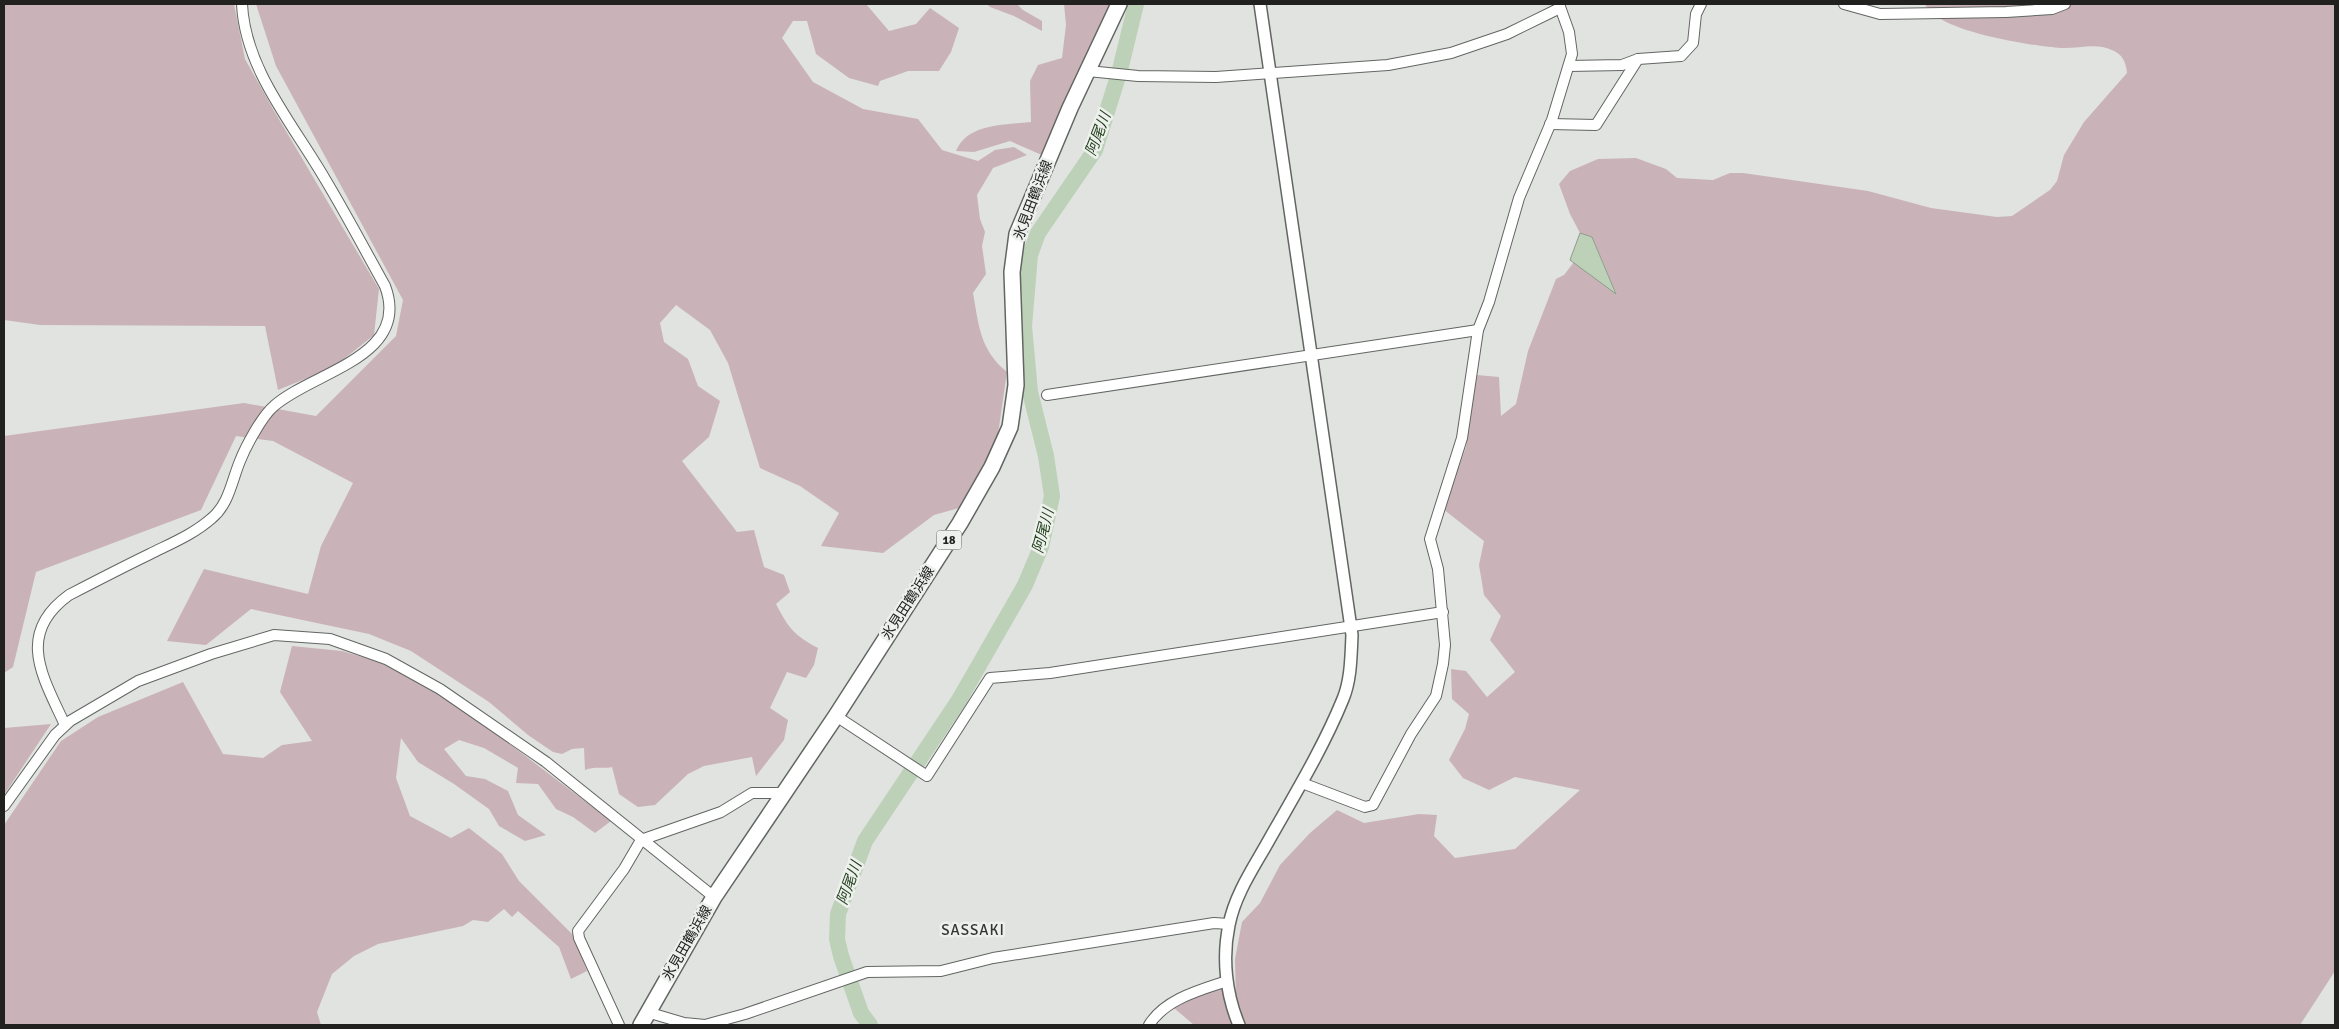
<svg xmlns="http://www.w3.org/2000/svg" width="2339" height="1029" font-family="Signika,'Noto Sans JP',sans-serif">
<style>
.green{fill:#cab3b8}
.water{fill:#bcd1b8;stroke:#8e9c8a}
.lines{fill:none;stroke-linecap:round;stroke-linejoin:round}
.river{stroke:#bcd1b8;stroke-width:16}
.minor-casing{stroke:#626662;stroke-width:12}
.tertiary-casing{stroke:#626662;stroke-width:14}
.primary-casing{stroke:#626662;stroke-width:18}
.minor{stroke:#fff;stroke-width:10}
.tertiary{stroke:#fff;stroke-width:11}
.primary{stroke:#fff;stroke-width:15}
.labels{text-anchor:middle;dominant-baseline:central;stroke-width:5;stroke-linejoin:round;paint-order:stroke}
.shield{fill:#edf0ec;stroke:#5e605d;stroke-width:1}
.shield-label{font-size:12px;font-weight:bold;fill:#212220}
.street-label{font-size:14px;fill:#212220;stroke:#edf0ec}
.water-label{font-size:15px;font-style:italic;fill:#1d3c17;stroke:#edf0ec}
.neighbourhood-label{font-size:15px;letter-spacing:1px;fill:#333633;stroke:#edf0ec}
</style>
<rect width="100%" height="100%" fill="#e0e3df"/>
<g class="green">
<polygon points="4,4 234,4 245,59 273,109 379,289 374,335 334,367 278,390 265,326 40,325 4,320"/>
<path d="M256 4H866L889 31 916 24 930 8 959 28 951 52 939 71H908L880 81 878 86 849 78 816 54 807 21H793L782 38 813 82 863 109 918 119 942 150 978 161 995 150 1014 147 1027 155 993 168 977 195 980 219 985 232 982 246 986 274 973 293C979 326 980 350 1007 372L997 441 966 506 934 515 883 553 821 546 839 513 800 486 760 468 728 363 710 330 676 305 660 323 664 342 688 359 698 386 720 401 709 437 682 461 737 532 754 530 764 567 784 575 790 592 776 604C789 629 794 635 818 648L814 665 806 678 787 672 770 708 788 720 784 740 756 776 752 757 704 766 688 774 655 805 638 807 619 794 612 767C602 769 595 766 585 770L584 748 572 749 562 754 553 752 528 735 489 702 411 651 369 634 251 609 206 645 167 641 204 569 308 594 321 546 353 483 273 441 236 436 201 510 36 572 13 667 4 673V436L244 403 316 416 396 336 403 300 276 66Z"/>
<polygon points="987,4 1017,4 1023,10 1042,21 1042,31 1014,16 990,7"/>
<path d="M1064 4H1111L1044 156 1010 141 974 152 956 151C967 123 1006 125 1031 122L1030 81 1038 65 1062 58 1066 25Z"/>
<path d="M1924 4H2335V971L2300 1025H1244L1236 1001 1235 959 1242 922 1260 903 1280 865 1310 833 1337 810 1364 823 1419 814 1437 815 1434 836 1455 858 1515 849 1580 790 1515 777 1489 790 1463 778 1449 760 1465 729 1469 714 1452 699 1451 669 1466 671 1487 697 1515 672 1490 640 1501 616 1484 595 1479 565 1484 541 1443 509 1466 447 1477 375 1499 377 1501 416 1516 404 1528 351 1556 279 1564 275 1574 262 1616 293 1592 237 1580 233 1570 214 1559 184 1570 171 1598 159 1636 158 1666 169 1677 178 1713 180 1730 173H1743L1868 191 1931 208 1997 217 2012 216 2050 190 2057 181 2064 155 2084 122 2127 73C2126 63 2123 55 2114 51 2097 42 2079 49 2061 48 2032 46 1961 34 1938 17 1933 14 1928 8 1924 4Z"/>
<polygon points="292,646 342,651 386,664 461,707 611,821 595,833 573,817 556,809 538,784 516,783 518,768 484,748 459,740 444,749 466,776 485,779 508,791 518,815 546,835 525,841 499,826 489,809 454,784 418,762 401,738 396,778 410,816 451,838 469,828 502,854 519,881 573,935 587,971 571,979 559,947 518,911 512,917 504,909 488,922 473,920 463,926 378,944 354,956 332,974 317,1012 321,1025 4,1025 4,825 61,741 98,717 183,682 223,754 263,758 282,745 312,741 280,692"/>
<polygon points="51,724 4,795 4,728"/>
<polygon points="1216,988 1224,989 1234,1025 1194,1025 1174,1008 1193,995"/>
</g>
<polygon class="water" points="1580,233 1592,237 1616,294 1570,260"/>
<g class="lines">
<polyline class="river" points="870,1025 861,1013 841,956 837,939 838,914 865,841 959,700 1025,585 1041,547 1052,496 1046,456 1030,392 1024,326 1030,255 1038,233 1095,150 1120,70 1136,4"/>
<g class="minor-casing">
<g id="minor">
<polyline points="1844,4 1880,14 2006,12 2052,9 2065,4"/>
<polyline points="1569,66 1622,65 1638,59 1681,56 1693,43 1696,14 1701,4"/>
<polyline points="1088,71 1138,76 1216,77 1388,65 1451,53 1507,34 1560,8"/>
<polyline points="1550,124 1596,125 1638,59"/>
<polyline points="1047,395 1478,330"/>
<polyline points="836,716 927,776 990,678 1050,673 1443,612"/>
<path d="M65 725C43 677 15 634 69 595 96 581 123 567 150 554 172 543 194 534 212 518 229 504 232 480 240 461 246 446 262 416 274 406 312 372 412 357 385 286 365 250 346 214 325 179 293 124 245 69 242 4"/>
<polyline points="1302,783 1365,807 1373,805 1411,734 1436,696 1443,664 1445,645 1438,569 1430,539 1462,438 1478,330 1489,302 1519,198 1552,120 1572,54 1569,32 1559,4"/>
<polyline points="4,806 55,735 70,721 138,681 211,654 274,635 330,639 386,659 440,689 546,762 714,897"/>
<polyline points="647,1012 684,1023 705,1025"/>
<polyline points="619,1025 579,938 578,931 624,869 641,840 721,812 752,793 786,793"/>
<polyline points="705,1025 745,1014 867,972 941,971 993,958 1214,923 1229,924"/>
<path d="M1149 1025C1165 999 1200 990 1227 981"/>
</g>
</g>
<g class="tertiary-casing">
<path id="tertiary" d="M1239 1025C1226 994 1222 958 1229 925 1235 894 1254 867 1269 840 1295 794 1323 748 1343 699 1351 680 1351 656 1352 635L1260 4"/>
</g>
<g class="primary-casing">
<polyline id="primary" points="641,1025 714,897 836,716 960,523 992,467 1010,427 1016,385 1012,272 1017,234 1070,108 1119,4"/>
</g>
<use href="#minor" class="minor"/>
<use href="#tertiary" class="tertiary"/>
<use href="#primary" class="primary"/>
</g>
<g class="labels">
<rect class="shield" x="936.5" y="530.5" width="25" height="19" rx="4"/>
<g class="shield-label">
<text x="949" y="540">18</text>
</g>
<g class="street-label">
<text transform="translate(1033 200) rotate(-69)">氷見田鶴浜線</text>
<text transform="translate(908 603) rotate(-57)">氷見田鶴浜線</text>
<text transform="translate(687 943) rotate(-60)">氷見田鶴浜線</text>
</g>
<g class="water-label">
<text transform="translate(1098 134) rotate(-69)">阿尾川</text>
<text transform="translate(1043 531) rotate(-75)">阿尾川</text>
<text transform="translate(849 883) rotate(-70)">阿尾川</text>
</g>
<g class="neighbourhood-label">
<text x="973" y="930">SASSAKI</text>
</g>
</g>
<rect width="2339" height="1029" fill="none" stroke="#212220" stroke-width="10"/>
</svg>
